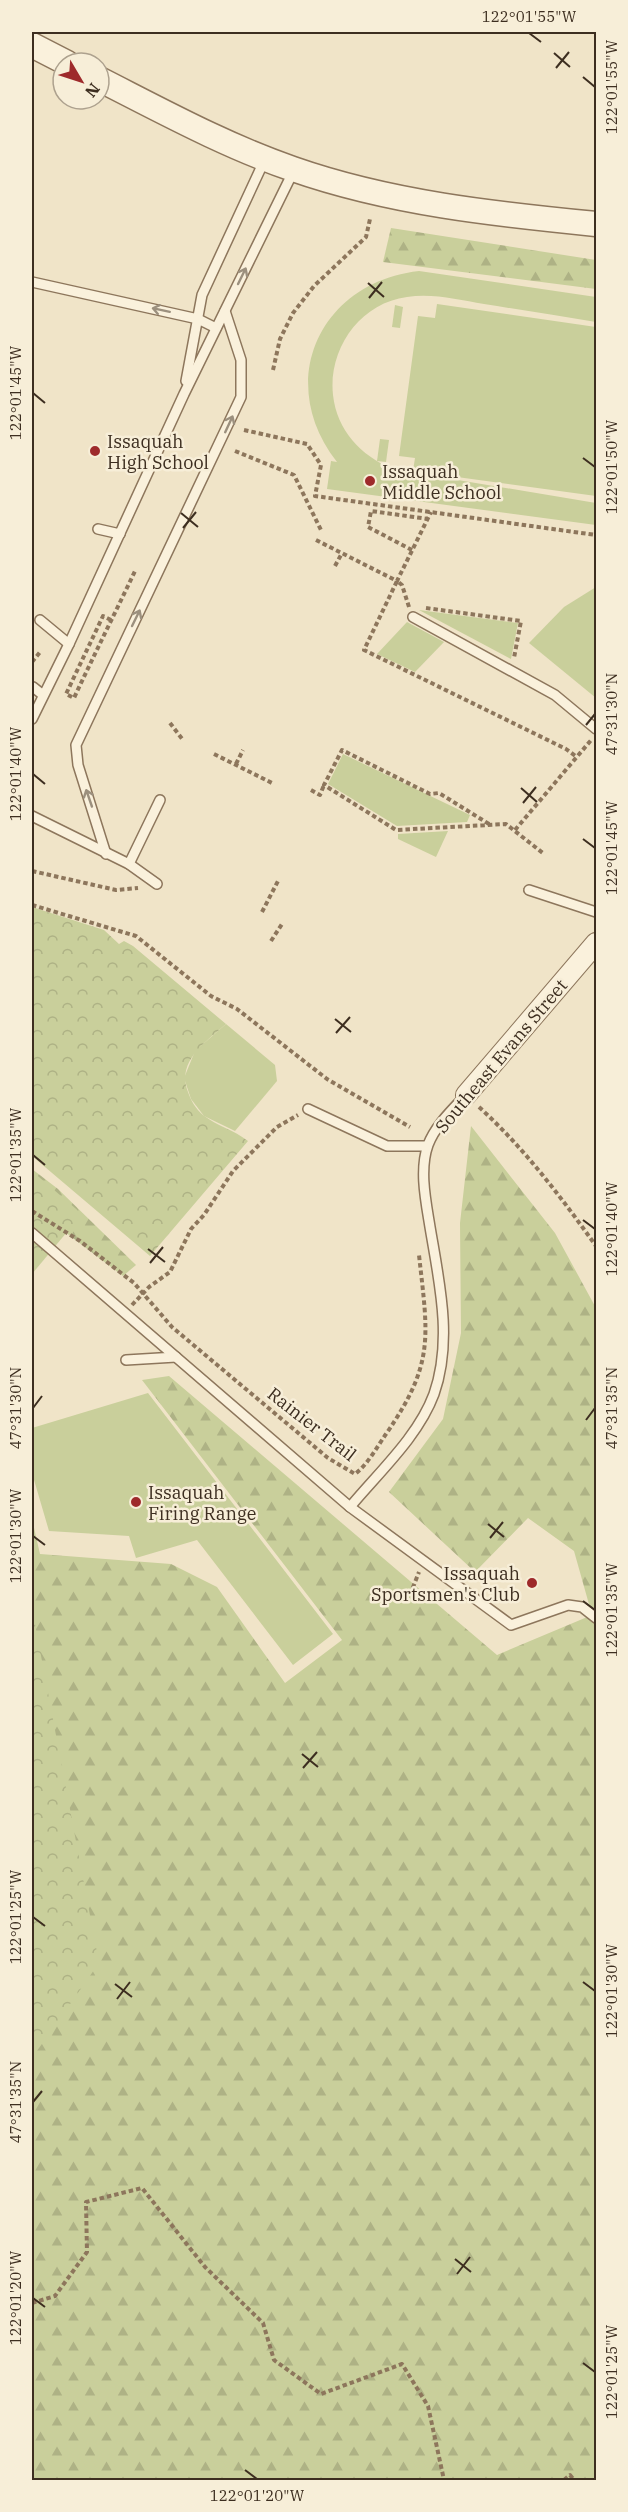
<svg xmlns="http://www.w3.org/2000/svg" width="628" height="2512" font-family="'IBM Plex Serif',serif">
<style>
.grass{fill:#c9cf9b}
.forest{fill:url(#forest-firs)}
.park{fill:url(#park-crowns)}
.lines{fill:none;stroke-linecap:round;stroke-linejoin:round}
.service-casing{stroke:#8d765c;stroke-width:12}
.minor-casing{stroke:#8d765c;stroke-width:22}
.tertiary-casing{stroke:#8d765c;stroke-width:27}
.path{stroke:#8d765c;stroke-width:4;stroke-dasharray:4.5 3;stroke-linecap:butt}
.service{stroke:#faf1dc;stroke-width:9}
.minor{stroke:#faf1dc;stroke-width:20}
.tertiary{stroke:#faf1dc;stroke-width:24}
.oneway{stroke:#9c907e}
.ticks{fill:none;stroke:#3d2e20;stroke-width:2}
.poi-dot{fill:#9e2a2b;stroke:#f7eed8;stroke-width:2}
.labels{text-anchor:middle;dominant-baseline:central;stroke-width:5;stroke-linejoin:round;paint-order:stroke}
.poi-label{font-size:18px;fill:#3d2e20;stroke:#f7eed8;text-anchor:start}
.street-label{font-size:18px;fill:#3d2e20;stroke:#f7eed8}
.neatline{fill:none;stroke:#3d2e20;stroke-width:2}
.ticks-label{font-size:15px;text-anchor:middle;fill:#3d2e20}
</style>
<defs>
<pattern id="forest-firs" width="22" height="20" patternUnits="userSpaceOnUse" patternTransform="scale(1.5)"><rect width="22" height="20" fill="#c9cf9b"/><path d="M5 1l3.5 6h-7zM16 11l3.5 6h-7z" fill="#aeb285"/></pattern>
<pattern id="park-crowns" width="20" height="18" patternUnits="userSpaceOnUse" patternTransform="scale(1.5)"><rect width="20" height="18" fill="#c9cf9b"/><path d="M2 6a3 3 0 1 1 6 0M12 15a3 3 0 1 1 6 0" fill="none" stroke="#aeb285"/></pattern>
</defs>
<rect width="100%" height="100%" fill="#f0e4c8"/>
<g class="grass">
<path d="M419 271 596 297V322C559 316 522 310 484 304 459 300 433 293 407 297 360 303 328 349 333 395 337 431 361 455 392 469L596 503V525L327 489 331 461 337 462C274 382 320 282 419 271Z"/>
<polygon points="437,304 596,327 596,496 413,471 415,458 399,456 418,316 435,318"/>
<polygon points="395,305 403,307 400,328 392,327"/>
<polygon points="380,439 389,440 386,462 377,461"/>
<polygon points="596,587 596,698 529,643 564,607"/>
<polygon points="419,610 518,623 511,659"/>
<polygon points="407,622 444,642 415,672 377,654"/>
<polygon points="343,754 470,815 467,822 397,826 328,784"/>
<polygon points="448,831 436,857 398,839 398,834"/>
<polygon points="226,1024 275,1065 277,1081 235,1131 204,1116 191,1099 184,1078 195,1051"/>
<polygon points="148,1393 333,1634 293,1665 197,1540 136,1558 129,1536 49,1531 32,1473 32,1428"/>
</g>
<g class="forest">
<polygon points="391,228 596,260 596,289 383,262"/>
<polygon points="471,1126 555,1233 596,1308 596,2480 32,2480 32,1519 40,1554 171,1564 217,1587 285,1683 342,1640 142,1380 169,1376 497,1655 592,1615 574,1551 528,1518 475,1572 389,1492 443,1419 461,1333 460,1223"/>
<polygon points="32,1169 58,1189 136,1265 123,1276 32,1207"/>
</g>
<g class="park">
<path d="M32 907 104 930 119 944 124 941 133 946 226 1024C206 1042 176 1061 188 1092 191 1101 196 1109 203 1115 217 1126 234 1130 248 1141L150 1256 32 1156Z"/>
<polygon points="32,1171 82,1214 32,1274"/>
<polygon points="32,1608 99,1963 32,2058"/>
</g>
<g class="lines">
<g class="service-casing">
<g id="service">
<polyline points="32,282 198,319 216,328"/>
<polyline points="186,381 202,295 265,159"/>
<polyline points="98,529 120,534"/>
<polyline points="413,617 555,695 596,729"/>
<polyline points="40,620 69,644"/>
<polyline points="33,687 43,695"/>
<polyline points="32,719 69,644 184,394 294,170"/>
<polyline points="32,816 129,864 157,884"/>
<polyline points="106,854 78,765 76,745 241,397 241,360 225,311"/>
<polyline points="129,864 160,800"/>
<polyline points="529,890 596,912"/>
<polyline points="308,1109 387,1146 427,1146"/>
<polyline points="32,1233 350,1507 511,1625 568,1605 582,1607 596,1618"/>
<polyline points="126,1360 176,1357"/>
<path d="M350 1507C379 1472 418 1437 434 1394 453 1340 439 1281 430 1227 426 1202 419 1170 428 1145 435 1126 452 1110 466 1095"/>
</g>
</g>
<g class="minor-casing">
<polyline id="minor" points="466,1095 596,943"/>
</g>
<g class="tertiary-casing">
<g id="tertiary">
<polyline points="32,45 67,63"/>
<path d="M99 79C162 111 226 146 293 169 390 203 494 214 596 224"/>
</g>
</g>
<g class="path">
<polyline points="273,370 280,339 293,313 314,286 366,237 370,219"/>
<polyline points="244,430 307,444 321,465 315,496 596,535"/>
<polyline points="235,451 294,475 321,530"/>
<polyline points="316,540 397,581 431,512"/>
<polyline points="412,550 368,527 371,511 428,519"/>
<polyline points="335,566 342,553"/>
<polyline points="409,607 402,585 397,581 364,650 566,749 577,757"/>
<polyline points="426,608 521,621 514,658"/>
<path d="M111 620 103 616 66 694 74 698C94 655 115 613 135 571"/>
<polyline points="32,662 40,652"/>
<polyline points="170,723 183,740"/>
<polyline points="214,754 274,784"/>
<polyline points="236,764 243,750"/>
<polyline points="311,790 320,795 324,785"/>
<polyline points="489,824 439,793 430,794 342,750 324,785 396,830 506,824 544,854"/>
<polyline points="515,830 592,739"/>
<polyline points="32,871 116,890 138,888"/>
<polyline points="32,905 136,936 211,996 237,1009 327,1079 410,1127"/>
<polyline points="262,912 279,879"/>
<polyline points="271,941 282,924"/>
<path d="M479 1107C524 1148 561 1197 596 1246"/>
<path d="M32 1211 80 1241 134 1283 172 1327 328 1458 355 1474C368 1464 377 1447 386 1434 435 1363 428 1337 419 1255"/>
<polyline points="132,1305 149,1287 170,1272 191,1229 204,1215 233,1171 277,1127 298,1115"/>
<polyline points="410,1595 419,1572"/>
<polyline points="32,2303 55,2296 87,2252 86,2202 142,2188 205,2267 263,2323 274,2360 321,2394 402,2364 428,2406 444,2480"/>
<polyline points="564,2480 570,2475 574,2480"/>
</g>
<use href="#service" class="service"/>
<use href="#minor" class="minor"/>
<use href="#tertiary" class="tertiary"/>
</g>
<defs><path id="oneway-shaft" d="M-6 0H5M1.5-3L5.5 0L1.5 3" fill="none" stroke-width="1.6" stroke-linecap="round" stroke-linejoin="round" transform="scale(1.5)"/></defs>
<g class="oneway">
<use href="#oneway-shaft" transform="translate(242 276) rotate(-64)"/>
<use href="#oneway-shaft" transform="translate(161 310) rotate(-168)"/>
<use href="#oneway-shaft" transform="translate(229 424) rotate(-65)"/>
<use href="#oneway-shaft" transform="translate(136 618) rotate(-64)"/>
<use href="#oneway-shaft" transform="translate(89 798) rotate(-109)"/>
</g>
<path class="ticks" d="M529 33 541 42M554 53 570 67M556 68 569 52M583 77 595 87M368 283 384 297M369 298 382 282M33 393 45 403M583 458 595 467M181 513 198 527M183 528 196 512M586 725 595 714M33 774 45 784M521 788 537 802M523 803 536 787M583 839 595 848M335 1019 351 1032M336 1033 350 1017M33 1155 45 1165M583 1220 595 1229M148 1249 165 1262M150 1263 163 1247M33 1408 42 1396M586 1420 595 1408M488 1524 504 1537M33 1536 45 1545M490 1538 503 1522M583 1601 595 1610M302 1754 318 1767M303 1768 317 1752M33 1917 45 1926M583 1982 595 1991M115 1984 132 1997M117 1999 130 1982M33 2102 42 2091M455 2259 471 2272M457 2274 470 2257M33 2298 45 2307M583 2363 595 2372M245 2470 257 2479"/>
<g class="poi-dot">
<circle cx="95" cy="451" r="6"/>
<circle cx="370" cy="481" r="6"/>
<circle cx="136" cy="1502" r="6"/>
<circle cx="532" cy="1583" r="6"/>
</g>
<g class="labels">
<g class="poi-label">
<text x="107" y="441">Issaquah<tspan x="107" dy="21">High School</tspan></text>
<text x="382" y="471">Issaquah<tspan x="382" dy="21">Middle School</tspan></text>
<text x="148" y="1492">Issaquah<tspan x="148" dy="21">Firing Range</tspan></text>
<text x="520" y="1573" text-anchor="end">Issaquah<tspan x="520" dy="21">Sportsmen's Club</tspan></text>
</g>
<g class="street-label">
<text transform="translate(501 1056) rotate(-50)">Southeast Evans Street</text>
<text transform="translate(312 1424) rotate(38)">Rainier Trail</text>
</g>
</g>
<rect width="628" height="2512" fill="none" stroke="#f7eed8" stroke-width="66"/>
<g transform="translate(81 81) rotate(129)"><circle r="28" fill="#f7eed8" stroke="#ada18e" stroke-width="1.5"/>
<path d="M0-4.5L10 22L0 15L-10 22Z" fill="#9e2a2b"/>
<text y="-9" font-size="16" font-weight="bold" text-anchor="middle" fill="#3d2e20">N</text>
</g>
<rect x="33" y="33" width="562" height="2446" class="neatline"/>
<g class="ticks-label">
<text x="529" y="22">122°01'55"W</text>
<text transform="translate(612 87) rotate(-90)" y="5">122°01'55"W</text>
<text transform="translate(16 393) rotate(-90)" y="5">122°01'45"W</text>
<text transform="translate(612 467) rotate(-90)" y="5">122°01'50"W</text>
<text transform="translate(612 714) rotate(-90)" y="5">47°31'30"N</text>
<text transform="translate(16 774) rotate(-90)" y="5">122°01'40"W</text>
<text transform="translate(612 848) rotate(-90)" y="5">122°01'45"W</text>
<text transform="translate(16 1155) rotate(-90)" y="5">122°01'35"W</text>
<text transform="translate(612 1229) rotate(-90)" y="5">122°01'40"W</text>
<text transform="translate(16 1408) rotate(-90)" y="5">47°31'30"N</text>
<text transform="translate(612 1408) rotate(-90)" y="5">47°31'35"N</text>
<text transform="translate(16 1536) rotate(-90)" y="5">122°01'30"W</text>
<text transform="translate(612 1610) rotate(-90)" y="5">122°01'35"W</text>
<text transform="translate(16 1917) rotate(-90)" y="5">122°01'25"W</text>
<text transform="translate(612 1991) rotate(-90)" y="5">122°01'30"W</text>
<text transform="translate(16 2102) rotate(-90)" y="5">47°31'35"N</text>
<text transform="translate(16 2298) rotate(-90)" y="5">122°01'20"W</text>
<text transform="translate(612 2372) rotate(-90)" y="5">122°01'25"W</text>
<text x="257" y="2501">122°01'20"W</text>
</g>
</svg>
